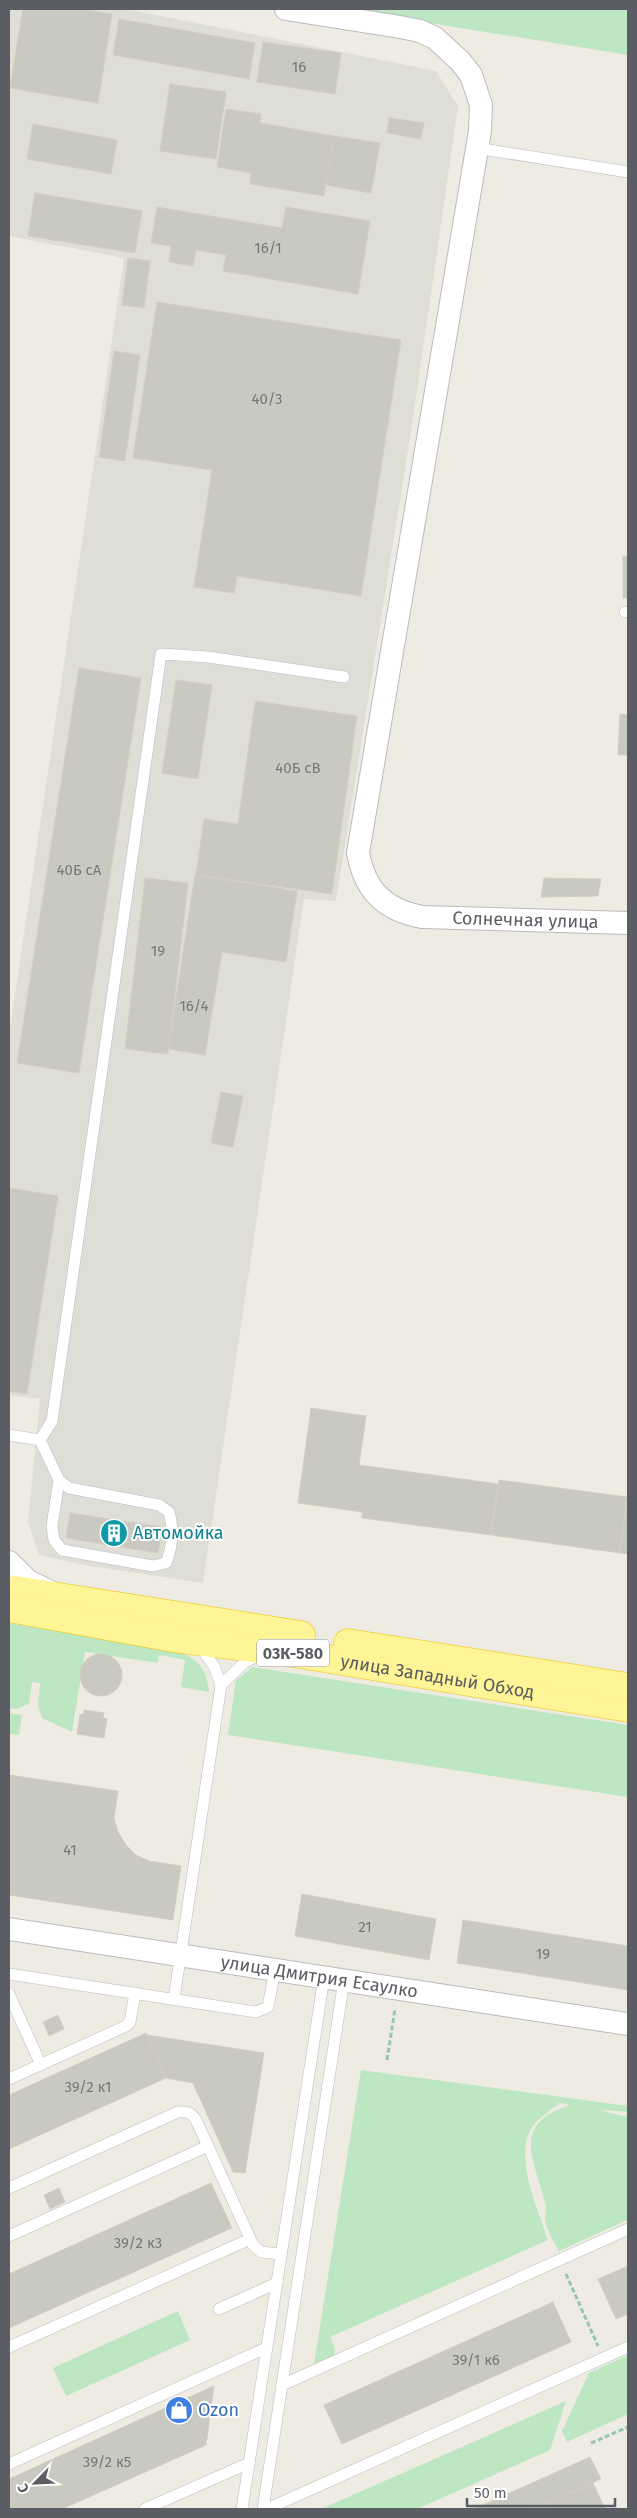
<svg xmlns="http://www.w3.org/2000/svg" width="637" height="2518" font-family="'Fira Sans',sans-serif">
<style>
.industrial{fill:#deded6}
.green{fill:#bde6c2}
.building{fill:#cac9c1;stroke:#d2cfc0}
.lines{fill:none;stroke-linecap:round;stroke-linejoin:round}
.service-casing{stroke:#babbc1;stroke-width:12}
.minor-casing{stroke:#babbc1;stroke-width:24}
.trunk-casing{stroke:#efbf00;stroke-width:29}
.path{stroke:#96c7aa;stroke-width:3;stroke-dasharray:5 2.5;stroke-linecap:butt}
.service{stroke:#fff;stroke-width:11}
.minor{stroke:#fff;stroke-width:22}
.trunk{stroke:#fff496;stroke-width:28}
.labels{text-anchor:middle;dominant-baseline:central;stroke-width:4;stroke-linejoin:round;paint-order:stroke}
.number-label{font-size:15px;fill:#76787a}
.shield{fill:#fff;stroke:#8c8e92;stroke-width:1}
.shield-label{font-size:16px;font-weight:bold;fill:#5a5d63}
.street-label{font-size:18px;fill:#5a5d63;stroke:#fff}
.culture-label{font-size:18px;fill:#0d838f;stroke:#fff;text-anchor:start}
.shop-label{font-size:18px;fill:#366cbe;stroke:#fff;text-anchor:start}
</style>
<rect width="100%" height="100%" fill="#eeece2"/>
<polygon class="industrial" points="10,9 126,9 436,71 458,106 412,425 336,901 304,899 203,1583 85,1565 39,1555 28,1522 40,1399 9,1395 9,1035 124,258 9,236"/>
<g class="green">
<polygon points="344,9 628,9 628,55"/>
<path d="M9 1623 183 1653C201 1662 207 1672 209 1692L181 1687 185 1660 159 1655 158 1663 85 1652 72 1732 42 1718 38 1705 40 1683 32 1682 29 1704 16 1709 9 1708Z"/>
<polygon points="253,1667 628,1725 628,1797 228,1735 236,1680"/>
<polygon points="9,1713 22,1715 19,1735 9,1734"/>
<path d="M361 2070 628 2106V2112L600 2110 622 2116 628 2115 627 2220 559 2251C554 2242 546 2229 545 2219 545 2214 547 2208 545 2203 535 2160 509 2125 570 2105L560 2103C552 2109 543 2115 536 2122 510 2150 538 2209 548 2240L330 2337 335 2349 334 2356 314 2364Z"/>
<polygon points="178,2311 190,2340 66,2396 53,2368"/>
<polygon points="628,2355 628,2414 567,2442 562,2431 589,2373"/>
<polygon points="566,2401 550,2450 417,2509 321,2509"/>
</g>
<g class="building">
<polygon points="23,9 80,9 112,14 98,103 10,88"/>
<polygon points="119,19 255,43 249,79 113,55"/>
<polygon points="263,42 341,53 335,94 257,82"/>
<polygon points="170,84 226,92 216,159 160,151"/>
<polygon points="226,109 261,114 260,123 334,136 324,196 250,184 251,173 217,167"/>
<polygon points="389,118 424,123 421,139 387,133"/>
<polygon points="33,124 117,140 111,174 27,159"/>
<polygon points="334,136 380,143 371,193 326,185"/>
<polygon points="35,193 142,211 135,253 28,236"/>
<polygon points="157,207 282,228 286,207 370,221 358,294 223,271 226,255 196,250 193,266 169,262 171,246 151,243"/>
<polygon points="128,258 150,261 144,308 122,305"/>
<polygon points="157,302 401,340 361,596 237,576 234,593 194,587 212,470 133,458"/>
<polygon points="114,351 140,355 125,461 99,457"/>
<polygon points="623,556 628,557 628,598 623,598"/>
<polygon points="79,668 141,678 79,1073 17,1063"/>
<polygon points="176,680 212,685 198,779 162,773"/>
<polygon points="255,701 357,716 332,894 196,875 204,819 238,824"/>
<polygon points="620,714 628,715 628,755 618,755"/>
<polygon points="195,875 297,891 286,962 222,952 205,1055 168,1049"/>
<polygon points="145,878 188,883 168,1054 125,1049"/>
<polygon points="544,878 601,879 598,896 541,897"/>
<polygon points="221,1092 243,1096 233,1147 211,1143"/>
<polygon points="9,1188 58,1196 27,1394 9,1391"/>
<polygon points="311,1408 366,1416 359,1465 498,1484 491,1535 362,1518 362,1512 298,1503"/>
<polygon points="499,1480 627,1497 620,1553 491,1535"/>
<polygon points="627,1503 628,1503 628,1554 620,1553"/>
<polygon points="70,1513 162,1527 158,1553 66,1538"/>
<circle cx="101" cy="1675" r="21"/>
<polygon points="84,1710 104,1713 103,1718 107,1719 104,1738 77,1734 80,1714 83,1715"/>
<polygon points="9,1775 118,1791 114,1818 118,1832 126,1845 136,1855 149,1861 181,1866 173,1920 9,1895"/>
<polygon points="302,1894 436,1919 429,1960 295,1936"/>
<polygon points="463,1920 628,1946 628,1990 457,1963"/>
<polygon points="58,2015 64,2029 49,2036 43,2022"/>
<polygon points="146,2033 166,2078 9,2149 9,2095"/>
<polygon points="147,2035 264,2053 245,2173 233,2172 193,2083 166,2078"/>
<polygon points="211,2183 232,2228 9,2328 9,2274"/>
<polygon points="59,2188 65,2202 50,2209 44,2195"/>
<polygon points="628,2266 628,2314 616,2319 598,2279"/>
<polygon points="553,2302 571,2342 342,2444 324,2405"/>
<polygon points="214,2386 206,2445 185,2399"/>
<polygon points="185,2399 206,2445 62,2509 9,2509 9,2479"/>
<polygon points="590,2457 601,2479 534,2509 474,2509"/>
<polygon points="593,2483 605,2509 534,2509"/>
</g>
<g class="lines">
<g class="service-casing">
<g id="service">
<polyline points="476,148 628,172"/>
<polyline points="625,612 628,612"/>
<polyline points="9,1435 40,1440 52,1421 161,654 208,657 344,677"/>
<path d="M40 1440 59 1480 69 1488 159 1505 169 1512C174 1530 173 1545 166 1563L153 1566 62 1550 54 1540 52 1526 59 1480"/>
<polyline points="221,1685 244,1663 259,1655"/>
<polyline points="9,1974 256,2012 268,2007 275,1970"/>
<polyline points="9,1994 41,2065"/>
<polyline points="174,1999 221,1685 214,1666 198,1644"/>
<polyline points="9,2079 126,2026 130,2022 135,1993"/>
<path d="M9 2188 178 2112C187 2111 192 2113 196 2120L253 2245 261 2252 281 2254"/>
<polyline points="9,2236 208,2146"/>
<polyline points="219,2309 277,2283"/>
<polyline points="9,2347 250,2239"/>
<polyline points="282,2385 628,2229"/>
<polyline points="9,2464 266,2348"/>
<polyline points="145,2509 249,2463"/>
<polyline points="242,2509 324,1977"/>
<polyline points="263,2509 344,1980"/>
<polyline points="267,2509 628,2347"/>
</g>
</g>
<g class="minor-casing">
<g id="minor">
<path id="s1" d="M286 9 400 27 420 31 435 38 460 61 471 75 481 105 480 131 358 853C365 891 385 910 422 917L628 923"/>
<polyline points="9,1562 28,1581 51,1592"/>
<path id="s2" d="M9 1929 628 2024"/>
</g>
</g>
<g class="trunk-casing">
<g id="trunk">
<polyline points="15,1590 301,1635"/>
<path id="s3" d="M9 1608 173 1638 293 1653 628 1708"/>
<polyline points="348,1643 628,1687"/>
</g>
</g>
<g class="path">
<polyline points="387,2060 395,2009"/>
<polyline points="566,2274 598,2346"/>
<polyline points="591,2443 628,2427"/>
</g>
<use href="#service" class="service"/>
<use href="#minor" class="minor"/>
<use href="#trunk" class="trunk"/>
</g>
<defs>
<g id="building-disc" transform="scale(1.4375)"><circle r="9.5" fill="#0f9aa8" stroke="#fff"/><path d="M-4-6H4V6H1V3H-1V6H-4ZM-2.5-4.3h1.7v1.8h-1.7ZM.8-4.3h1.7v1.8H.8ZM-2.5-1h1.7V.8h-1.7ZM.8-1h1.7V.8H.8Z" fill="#fff"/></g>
<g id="shop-disc" transform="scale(1.4375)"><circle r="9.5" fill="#3f7fe0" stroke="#fff"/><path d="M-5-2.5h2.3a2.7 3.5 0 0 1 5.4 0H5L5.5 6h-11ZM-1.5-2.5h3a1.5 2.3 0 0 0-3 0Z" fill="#fff"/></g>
</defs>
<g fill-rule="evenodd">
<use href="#building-disc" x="114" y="1533"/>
<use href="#shop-disc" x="179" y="2410"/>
</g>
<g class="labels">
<g class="number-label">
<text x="299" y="67">16</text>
<text x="268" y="248">16/1</text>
<text x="267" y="399">40/3</text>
<text x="298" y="768">40Б сВ</text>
<text x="79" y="870">40Б сА</text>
<text x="158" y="951">19</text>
<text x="194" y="1006">16/4</text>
<text x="70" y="1850">41</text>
<text x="365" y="1927">21</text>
<text x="543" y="1954">19</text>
<text x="88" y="2087">39/2 к1</text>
<text x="138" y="2243">39/2 к3</text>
<text x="476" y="2360">39/1 к6</text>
<text x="107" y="2462">39/2 к5</text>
</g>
<rect class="shield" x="257" y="1639.5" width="72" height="27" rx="4"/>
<g class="shield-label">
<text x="293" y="1653">03К-580</text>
</g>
<g class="street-label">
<text stroke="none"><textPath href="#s1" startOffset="1195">Солнечная улица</textPath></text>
<text stroke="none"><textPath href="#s3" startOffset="434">улица Западный Обход</textPath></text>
<text stroke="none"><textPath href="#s2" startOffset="314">улица Дмитрия Есаулко</textPath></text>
</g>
<g class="culture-label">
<text x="133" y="1533">Автомойка</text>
</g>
<g class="shop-label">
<text x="198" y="2410">Ozon</text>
</g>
</g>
<rect width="637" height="2518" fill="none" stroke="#5a5d63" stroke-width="20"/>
<g transform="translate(35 2483) rotate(246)" stroke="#ffffff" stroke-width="4" paint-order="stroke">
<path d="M0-4L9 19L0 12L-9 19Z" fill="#5a5d63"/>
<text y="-8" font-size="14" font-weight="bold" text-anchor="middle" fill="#5a5d63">С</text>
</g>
<path d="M467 2498v8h148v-8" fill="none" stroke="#5a5d63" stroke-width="2.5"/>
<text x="474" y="2498" font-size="15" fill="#5a5d63" stroke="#ffffff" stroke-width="4" paint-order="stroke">50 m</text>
</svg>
